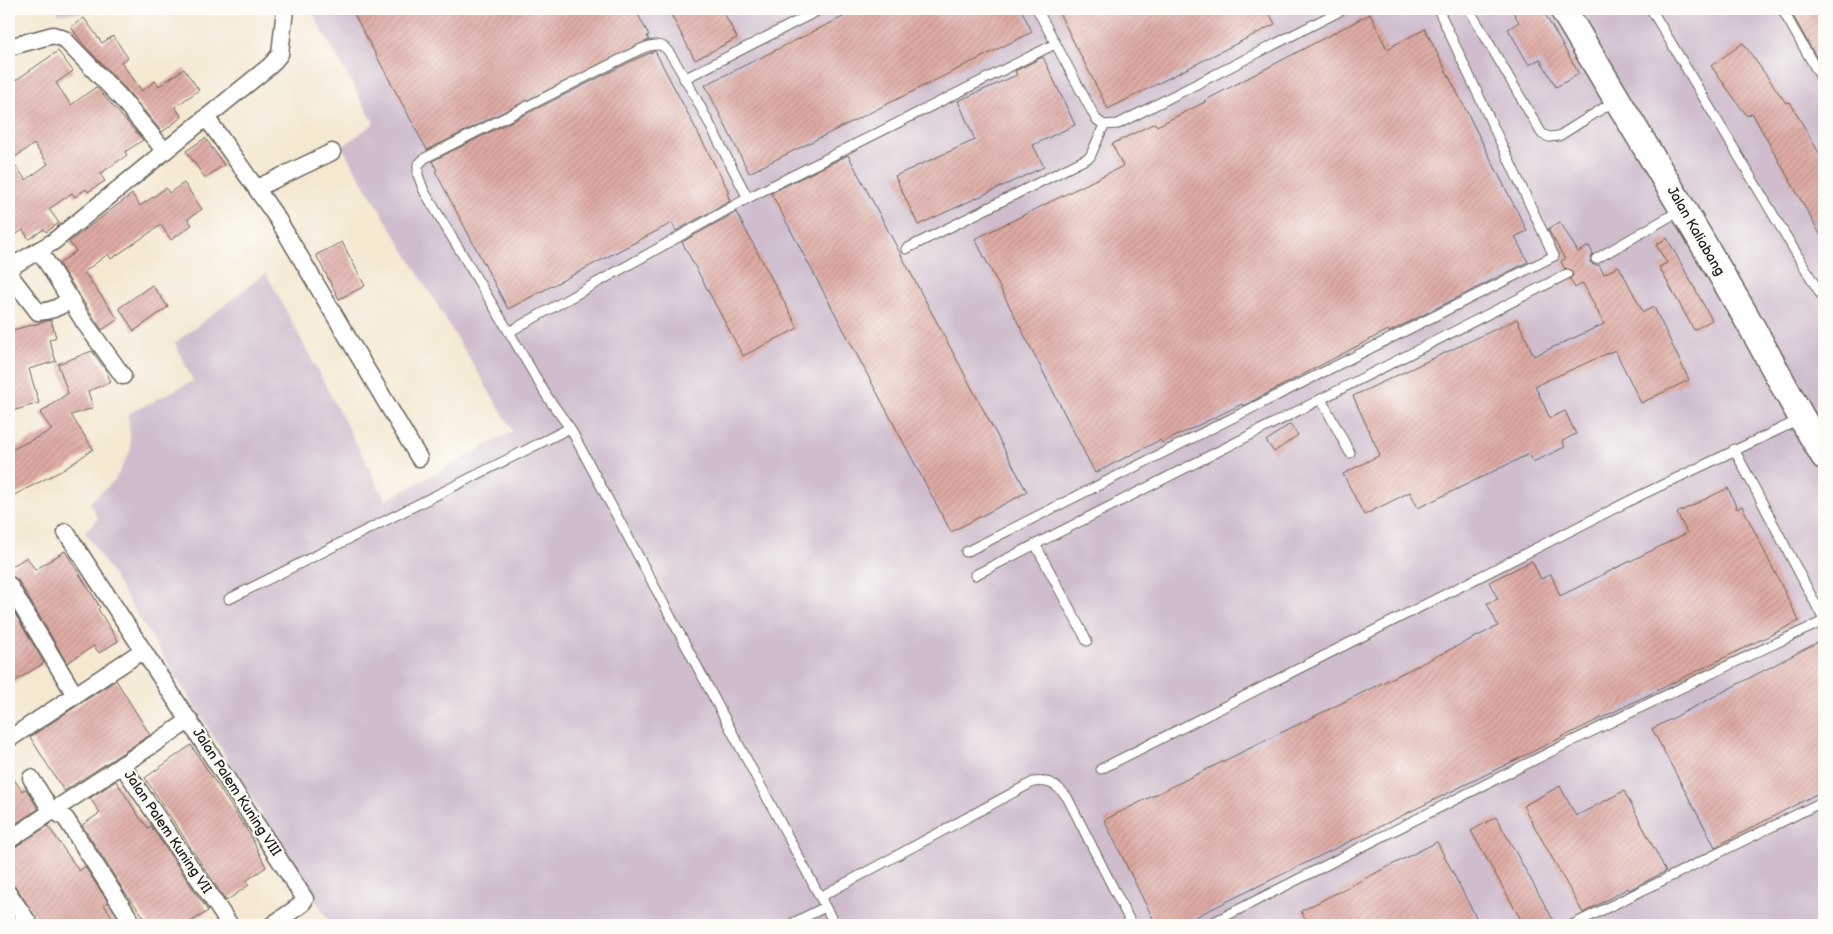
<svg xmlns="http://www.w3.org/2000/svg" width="1833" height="934" font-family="'Balsamiq Sans',sans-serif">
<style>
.industrial{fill:#cfbdce}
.building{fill:url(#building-hatch);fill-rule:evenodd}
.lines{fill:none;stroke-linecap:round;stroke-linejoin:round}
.lane-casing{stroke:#68635b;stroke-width:11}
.street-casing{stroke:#68635b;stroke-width:19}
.primary-casing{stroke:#68635b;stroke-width:29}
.lane{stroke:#fff;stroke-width:9}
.street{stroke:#fff;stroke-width:16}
.primary{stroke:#fff;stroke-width:26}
.labels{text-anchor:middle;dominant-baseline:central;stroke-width:4.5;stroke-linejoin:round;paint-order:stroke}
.street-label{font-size:14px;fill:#1c1c1c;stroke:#fdfcf7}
</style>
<defs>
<pattern id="building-hatch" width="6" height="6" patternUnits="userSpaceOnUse" patternTransform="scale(1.25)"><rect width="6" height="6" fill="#deaaa4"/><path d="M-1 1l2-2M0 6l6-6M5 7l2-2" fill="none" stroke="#be928d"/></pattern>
</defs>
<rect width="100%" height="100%" fill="#fdfcf7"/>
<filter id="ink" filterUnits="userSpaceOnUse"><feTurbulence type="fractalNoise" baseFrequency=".02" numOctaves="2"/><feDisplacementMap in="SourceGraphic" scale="10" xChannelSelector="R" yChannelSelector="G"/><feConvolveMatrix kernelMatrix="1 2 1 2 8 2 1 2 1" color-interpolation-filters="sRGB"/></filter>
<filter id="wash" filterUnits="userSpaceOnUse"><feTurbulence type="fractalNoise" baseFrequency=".0096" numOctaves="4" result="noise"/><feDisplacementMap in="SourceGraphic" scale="20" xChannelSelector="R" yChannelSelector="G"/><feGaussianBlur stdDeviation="1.12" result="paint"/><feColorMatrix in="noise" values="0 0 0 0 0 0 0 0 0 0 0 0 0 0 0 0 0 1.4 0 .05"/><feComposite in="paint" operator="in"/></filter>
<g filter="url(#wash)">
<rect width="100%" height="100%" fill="#f4e8d1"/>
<g class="industrial">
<polygon points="58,9 157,9 58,14"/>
<polygon points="310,9 1824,9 1824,925 331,925 85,531 98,519 90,502 115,480 131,449 128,414 193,381 175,343 266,273 386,500 513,431 342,147 374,123"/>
</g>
<g id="blocks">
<g class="building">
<polygon points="364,9 635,9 649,35 647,36 649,40 427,150 354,14"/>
<polygon points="668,9 722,9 737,38 695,60"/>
<polygon points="859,9 1021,9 1032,32 749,173 705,85"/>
<polygon points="1057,9 1267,9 1275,24 1108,109"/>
<polygon points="1511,9 1542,9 1579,74 1556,87 1540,59 1529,65 1508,29 1519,22"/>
<polygon points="1789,9 1824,9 1824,71"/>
<polygon points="1370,14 1387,49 1425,29 1527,231 1515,237 1528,262 1389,332 1388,330 1243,406 1242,404 1162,443 1160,440 1095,473 975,239 1123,166 1112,144 1155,123 1157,126 1205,102 1204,101"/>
<polygon points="84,18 102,43 113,36 128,58 121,62 142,91 155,81 159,86 184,69 199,90 175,107 182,117 162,132 127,90 83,44 71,27"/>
<polygon points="1743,43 1786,103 1790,102 1824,162 1824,241 1752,113 1747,116 1711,66"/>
<path d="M58 51 73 71 56 83 71 105 96 87 143 140 125 152 127 155 100 174 105 181 88 192 86 189 75 197 72 193 49 209 59 223 46 232 44 229 29 239 23 230 9 239V85ZM34 144 48 164 26 180 11 160Z"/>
<polygon points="655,51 729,192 727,193 730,201 676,231 672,223 508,309 435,171 437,170 432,161 638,58"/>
<polygon points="1043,57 1075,125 1033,145 1044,167 918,225 895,176 975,140 958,101 1017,75 1015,71"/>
<polygon points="205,138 224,165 205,178 186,151"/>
<polygon points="848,155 1027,492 951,532 771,193"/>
<polygon points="184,183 202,209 188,219 192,225 171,240 161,225 111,259 108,254 84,272 118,319 102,330 59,264 76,251 69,242 132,194 140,206 166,188 169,193"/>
<polygon points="736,212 798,328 743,356 682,242"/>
<polygon points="1560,222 1578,252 1589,246 1593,254 1590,262 1593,265 1599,265 1604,274 1619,266 1643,312 1654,307 1689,380 1641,403 1615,350 1535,386 1550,418 1565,411 1576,434 1562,441 1565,447 1533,462 1529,454 1418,508 1410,492 1364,515 1343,474 1380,455 1353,396 1517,319 1534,356 1604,324 1583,283 1575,288 1570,279 1573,275 1572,271 1564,268 1561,261 1565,259 1548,229"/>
<polygon points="1667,238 1712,320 1694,330 1659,267 1667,263 1656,245"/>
<polygon points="342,242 365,286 339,299 316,255"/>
<polygon points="152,285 168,307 134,331 119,308"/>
<polygon points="51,320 56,337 49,340 56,361 29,369 39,403 9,412 9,331"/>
<polygon points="92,351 105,369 111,382 88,391 93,408 71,415 93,449 65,469 14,495 9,486 9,451 52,430 40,413 68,393 58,364"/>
<polygon points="1290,424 1298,435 1274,452 1266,441"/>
<polygon points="1728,488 1737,509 1742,506 1799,621 1179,925 1156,925 1104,820 1498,626 1487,603 1498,599 1489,582 1532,561 1541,579 1551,574 1560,596 1687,533 1677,513"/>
<polygon points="65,551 100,607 98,609 118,641 99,653 94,646 67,663 18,580 9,575 9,568 27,557 35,570"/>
<polygon points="9,604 44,663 9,685"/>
<polygon points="1824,639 1824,790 1715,847 1652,729"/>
<polygon points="116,680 150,735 64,791 30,737"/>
<polygon points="191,745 250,835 266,867 246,881 249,885 226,901 145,778"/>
<polygon points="9,772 22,791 26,789 38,809 12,826 9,821"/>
<polygon points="116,781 140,818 148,828 151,826 208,911 186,925 150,925 124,891 82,825 100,813 90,798"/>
<polygon points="1560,786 1576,816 1624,791 1666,871 1629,890 1628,888 1583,913 1523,806"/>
<polygon points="1496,817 1556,925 1524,925 1471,831"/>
<polygon points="48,826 79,871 85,867 108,902 104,905 118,925 40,925 17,888 9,884 9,850"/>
<polygon points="1437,842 1480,925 1308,925 1301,911"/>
</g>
</g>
</g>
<g filter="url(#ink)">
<use href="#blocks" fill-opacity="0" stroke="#68635b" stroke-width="1"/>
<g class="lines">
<g class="lane-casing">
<g id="lane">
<polyline points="1037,9 1096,119 1104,125 1118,124 1344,9"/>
<polyline points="1469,9 1542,134 1549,137 1559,136 1616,100"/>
<polyline points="1651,9 1824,300"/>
<polyline points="1782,9 1824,83"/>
<polyline points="684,79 821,9"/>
<polyline points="906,249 1090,157 1104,125"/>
<polyline points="1596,259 1681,210"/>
<path d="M509 332 424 191 418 175V165L425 158 635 52C643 48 655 42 664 47 676 54 736 177 748 198"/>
<polyline points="1321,399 1350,453"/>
<polyline points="570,428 548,398 509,332 748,198 1055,44"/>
<polyline points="1734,449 1824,620"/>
<polyline points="1035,544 1087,641"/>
<polyline points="966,552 1554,256 1438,9"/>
<polyline points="975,575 1567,274"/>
<polyline points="229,599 570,428 835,925"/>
<polyline points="1101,769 1639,496 1801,419"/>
<path d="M820 897 1033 782C1050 780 1056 784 1067 797L1132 925"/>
<polyline points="789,925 825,907"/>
<path d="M1208 925C1412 822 1615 716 1824 621"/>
<polyline points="1572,925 1824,801"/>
</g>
</g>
<g class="street-casing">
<g id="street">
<polyline points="9,47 53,35 64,39 120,97 164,150"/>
<polyline points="206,117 277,218 419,458"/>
<polyline points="257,188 332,152"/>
<polyline points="39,250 84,322 123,376"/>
<polyline points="9,268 53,242 271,65 280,54 285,9"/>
<path d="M9 274 38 312C52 311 61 307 71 298"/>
<polyline points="66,532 305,899 302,904 272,925"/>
<polyline points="9,585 75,695"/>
<polyline points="9,739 142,651"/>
<polyline points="122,765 230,925"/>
<polyline points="31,778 49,807 66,819 134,925"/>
<polyline points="9,840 190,720"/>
<polyline points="9,894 30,925"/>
</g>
</g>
<g class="primary-casing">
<path id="primary" d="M1563 9C1620 105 1679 201 1735 298 1766 350 1792 404 1824 456"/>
</g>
<use href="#lane" class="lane"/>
<use href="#street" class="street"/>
<use href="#primary" class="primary"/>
</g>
</g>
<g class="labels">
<g class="street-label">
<text transform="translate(1696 231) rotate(60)">Jalan Kaliabang</text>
<text transform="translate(237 792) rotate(57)">Jalan Palem Kuning VIII</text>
<text transform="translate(168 832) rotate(56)">Jalan Palem Kuning VII</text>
</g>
</g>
<rect width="1833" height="934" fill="none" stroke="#fdfcf7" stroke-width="30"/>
</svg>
